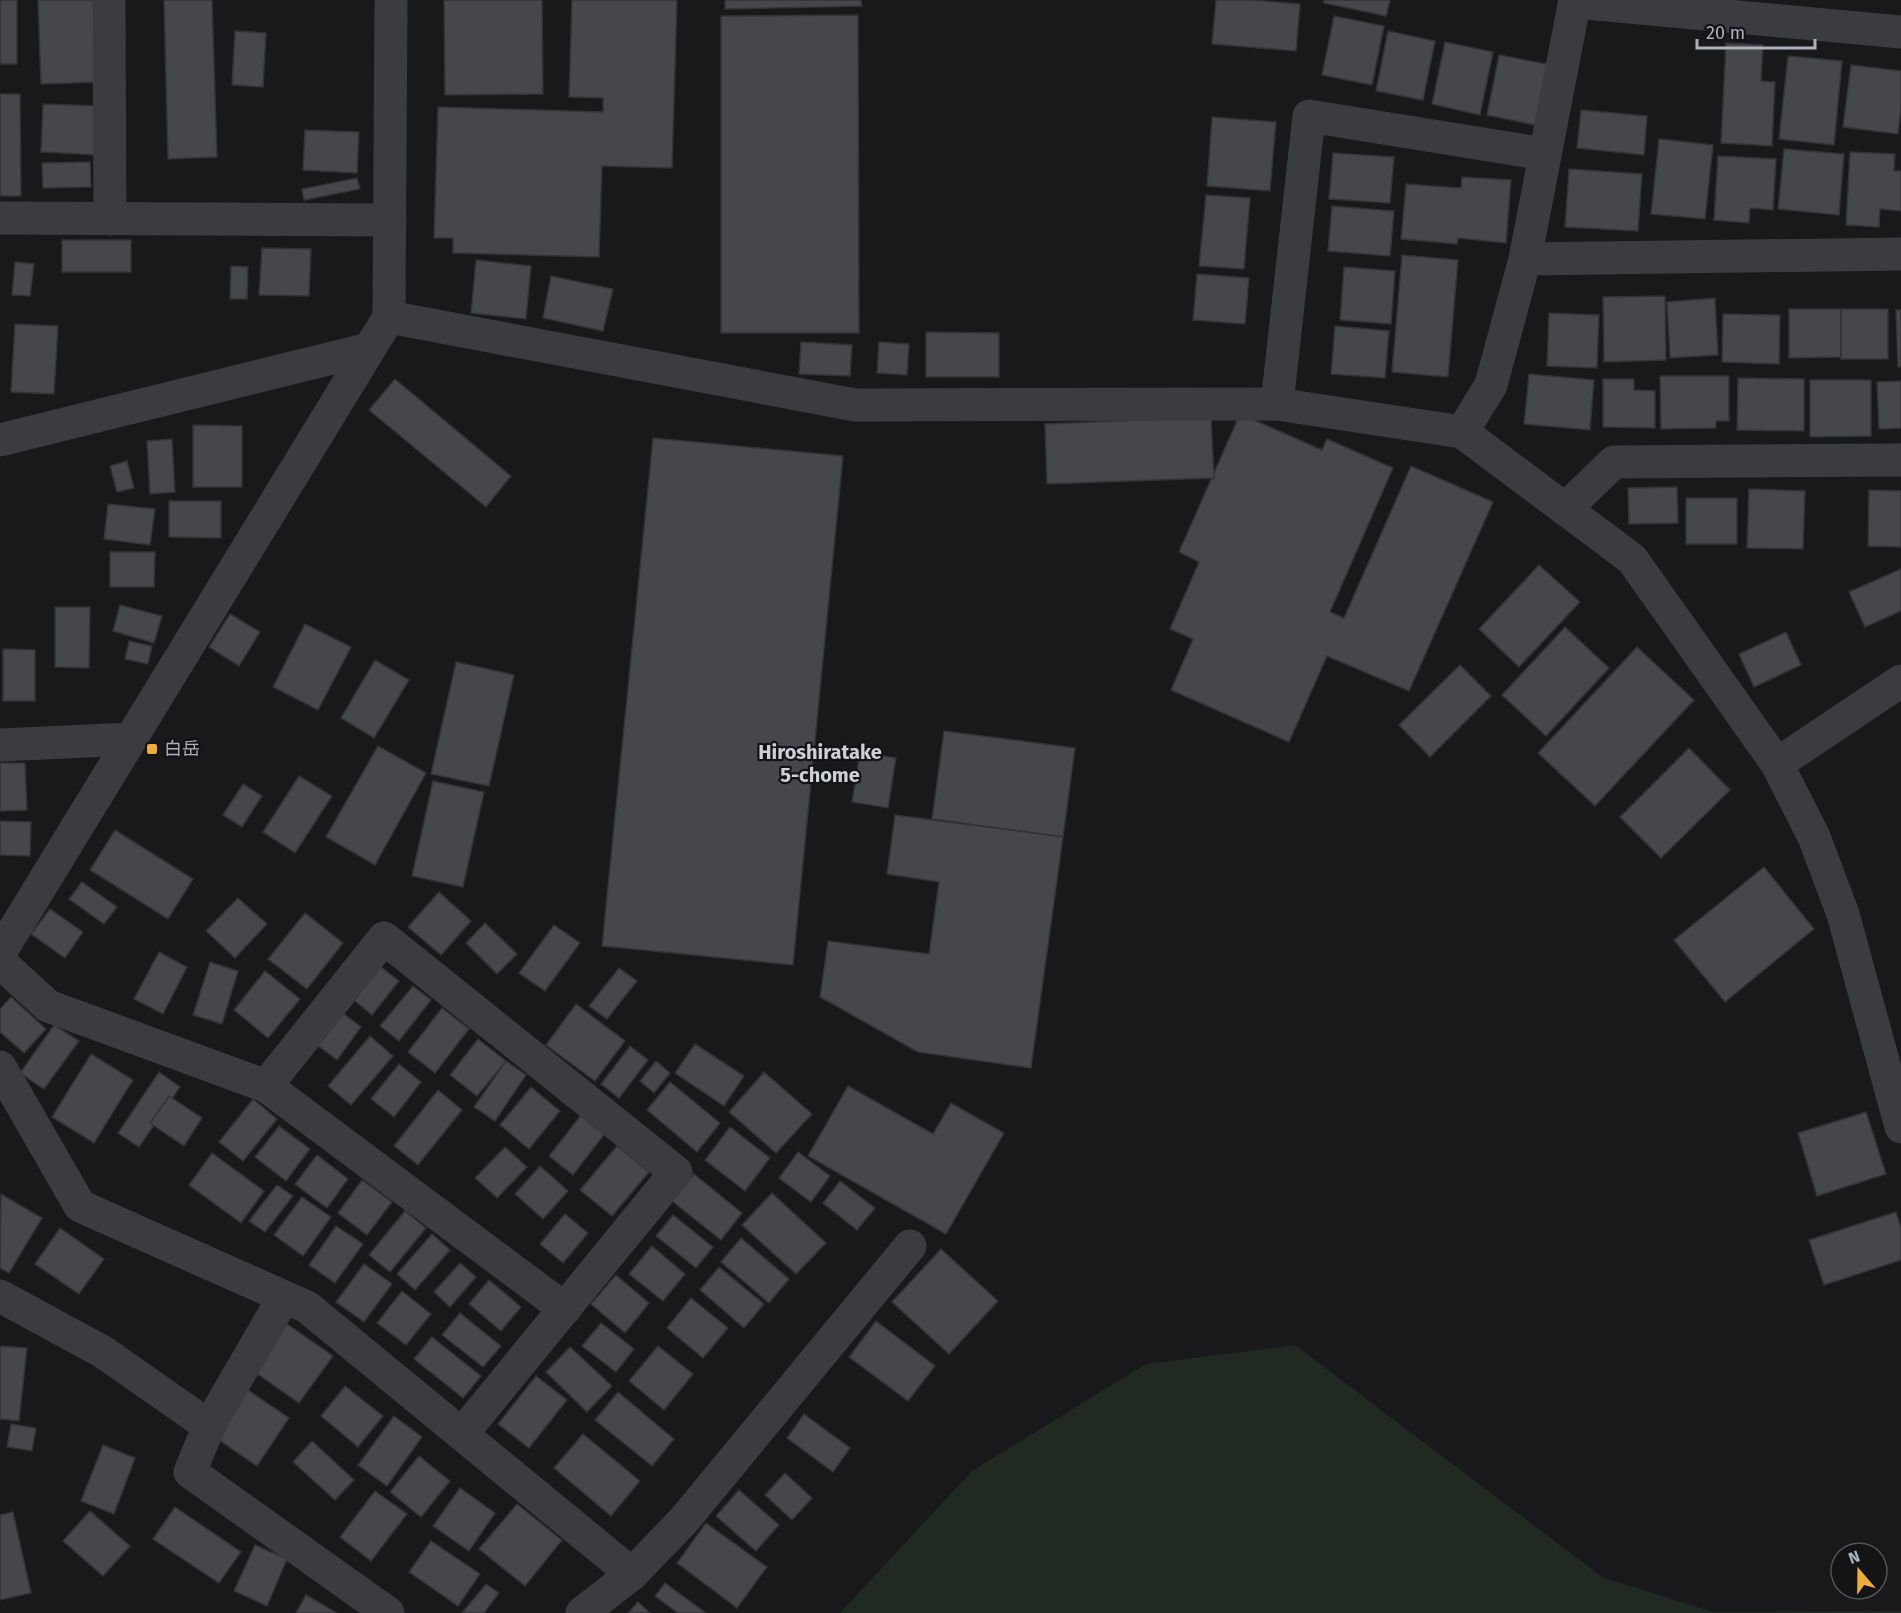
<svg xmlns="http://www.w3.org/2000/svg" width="1901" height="1613" font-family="'Fira Sans','Noto Sans JP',sans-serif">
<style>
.green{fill:#212a22}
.building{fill:#46474b;stroke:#333337;stroke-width:1.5}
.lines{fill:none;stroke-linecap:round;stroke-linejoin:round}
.minor{stroke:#3a3c40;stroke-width:33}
.tertiary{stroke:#3a3c40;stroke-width:33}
.poi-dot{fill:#efac3e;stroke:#141417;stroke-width:2}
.labels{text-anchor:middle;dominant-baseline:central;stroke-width:4.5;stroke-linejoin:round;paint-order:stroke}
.poi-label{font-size:18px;fill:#acb1bb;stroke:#141417;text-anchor:start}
.neighbourhood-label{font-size:20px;font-weight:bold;fill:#cdd0d7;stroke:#141417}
</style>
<rect width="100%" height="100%" fill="#19191b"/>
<polygon class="green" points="1295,1345 1602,1577 1713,1612 1901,1611 1901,1613 840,1613 972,1471 1146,1364"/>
<g class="building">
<rect x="0" y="0" width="17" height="64"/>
<polygon points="38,0 99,0 102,82 41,84"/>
<polygon points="164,0 212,0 217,157 168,159"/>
<polygon points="444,0 542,0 543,94 445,95"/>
<polygon points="572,0 677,0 672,168 602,166 599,257 453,253 453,238 434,238 438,107 603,112 603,98 569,97"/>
<polygon points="725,0 861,0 862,6 725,9"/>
<polygon points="1216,0 1252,0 1300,4 1296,51 1212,44"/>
<polygon points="1324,0 1390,0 1386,16 1324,3"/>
<polygon points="858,15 859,333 721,333 721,16"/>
<polygon points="1334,16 1384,26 1372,85 1322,75"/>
<polygon points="235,31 266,33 263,87 232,85"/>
<polygon points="1388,31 1435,41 1423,100 1376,91"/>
<polygon points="1445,42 1493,52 1480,115 1432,104"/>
<polygon points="1726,43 1763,45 1761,81 1775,82 1772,146 1721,143"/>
<polygon points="1499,55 1547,64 1535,125 1487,115"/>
<polygon points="1788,56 1842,61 1834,145 1779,139"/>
<polygon points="1851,65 1901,71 1901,109 1898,134 1843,127"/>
<polygon points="0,94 20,94 21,196 0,196"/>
<polygon points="43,104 100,106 98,155 41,152"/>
<polygon points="1581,110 1647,116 1644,155 1577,148"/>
<polygon points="1212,117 1276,122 1270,191 1207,186"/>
<polygon points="305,130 359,132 357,173 303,170"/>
<polygon points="1659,139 1713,145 1705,219 1651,214"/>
<polygon points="1784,149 1844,154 1839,215 1778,209"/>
<polygon points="1850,152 1895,154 1894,171 1901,171 1901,211 1880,209 1879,227 1846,225"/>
<polygon points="1333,153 1394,157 1390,203 1329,199"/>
<polygon points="1718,156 1776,159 1773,210 1750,208 1749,223 1714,220"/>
<polygon points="90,162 91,187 43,188 42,163"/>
<polygon points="1569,169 1642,174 1638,231 1565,227"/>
<polygon points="1462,177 1511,180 1506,243 1458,238 1457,244 1401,239 1406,184 1461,188"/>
<polygon points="357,178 360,189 304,200 302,189"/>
<polygon points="1206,195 1250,198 1244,269 1199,266"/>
<polygon points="1332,206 1394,211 1390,256 1328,251"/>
<rect x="62" y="240" width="69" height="32"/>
<polygon points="262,248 311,249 309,296 259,295"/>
<polygon points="1402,255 1458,260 1448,377 1392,372"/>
<polygon points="476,260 531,266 526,319 471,313"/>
<polygon points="15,262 34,264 30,296 12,295"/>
<polygon points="231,266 248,267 247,299 230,299"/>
<polygon points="1344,267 1395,271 1391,324 1340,320"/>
<polygon points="1197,274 1249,278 1245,324 1193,320"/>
<polygon points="551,276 613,289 603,331 543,318"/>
<polygon points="1665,296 1666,360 1604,362 1603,297"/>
<polygon points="1715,298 1718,355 1670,358 1667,302"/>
<polygon points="1789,309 1841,309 1841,357 1789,358"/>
<rect x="1841" y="309" width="47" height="50"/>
<polygon points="1896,310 1901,310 1901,367 1898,367"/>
<polygon points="1549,313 1599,315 1597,368 1547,366"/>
<polygon points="1723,314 1780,315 1779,364 1722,362"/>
<polygon points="15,324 58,326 54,394 11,392"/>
<polygon points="1335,326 1389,331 1385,378 1331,374"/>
<polygon points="926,332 999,333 999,377 926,377"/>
<polygon points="801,342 852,345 850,376 799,374"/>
<polygon points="879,342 909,344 907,375 877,373"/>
<polygon points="1529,374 1594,380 1590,430 1524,424"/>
<polygon points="1660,376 1729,376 1729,421 1716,421 1716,428 1661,429"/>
<polygon points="1738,378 1804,379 1804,431 1737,430"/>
<polygon points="395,379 511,476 486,507 369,410"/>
<polygon points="1603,379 1634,379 1634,390 1655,391 1655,428 1603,427"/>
<polygon points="1810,380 1871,380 1871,436 1810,437"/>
<polygon points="1901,381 1901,428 1879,429 1877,382"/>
<polygon points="1240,414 1322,450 1327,439 1393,468 1330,612 1344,618 1411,466 1493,502 1409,691 1327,656 1289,742 1171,690 1193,639 1170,629 1199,562 1179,552"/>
<polygon points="1211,417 1214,478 1047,484 1045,424"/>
<polygon points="193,425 242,426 242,487 193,487"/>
<polygon points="653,438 843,456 793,965 602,946"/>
<polygon points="172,439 175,492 150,494 147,441"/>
<polygon points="127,461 134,488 117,492 110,466"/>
<polygon points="1677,487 1678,523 1629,524 1628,488"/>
<polygon points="1749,489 1805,491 1803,549 1747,548"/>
<polygon points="1869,490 1901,491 1901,547 1868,546"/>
<rect x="1686" y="498" width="51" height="46"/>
<polygon points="169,501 221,501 221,538 169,537"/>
<polygon points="108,504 155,509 150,545 104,539"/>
<polygon points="110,552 155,552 154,587 110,587"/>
<polygon points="1539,565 1580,602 1519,667 1479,629"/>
<polygon points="1901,569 1901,611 1865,627 1849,592"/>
<polygon points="120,605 162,616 154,643 113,631"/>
<polygon points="55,607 90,607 89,668 55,667"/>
<polygon points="230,614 260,632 239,666 209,647"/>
<polygon points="305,624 351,647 318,710 273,687"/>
<polygon points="1565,627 1609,668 1546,736 1502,695"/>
<polygon points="1786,632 1801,665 1754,687 1739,654"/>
<polygon points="129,641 152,646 148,664 125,659"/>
<polygon points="1637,647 1694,700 1595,806 1538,753"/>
<polygon points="3,649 35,650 35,701 3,701"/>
<polygon points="375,660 409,680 374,738 341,718"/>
<polygon points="456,662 514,675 489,786 431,774"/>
<polygon points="1460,665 1491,696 1430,757 1399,725"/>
<polygon points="944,731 1075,748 1063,837 932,819"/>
<polygon points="378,746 426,773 375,865 326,837"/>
<polygon points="1689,748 1730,790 1661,858 1620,817"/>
<polygon points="860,752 896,758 888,808 852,802"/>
<polygon points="0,763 25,763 27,810 0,811"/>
<polygon points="299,776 332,796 295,853 263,832"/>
<polygon points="433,781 484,792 463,887 412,876"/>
<polygon points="243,784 262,796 242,827 223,815"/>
<polygon points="895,815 1063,837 1031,1068 918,1052 820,997 828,941 929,954 939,882 887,874"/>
<polygon points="0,821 31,822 30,856 0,855"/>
<polygon points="115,830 193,879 168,919 90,870"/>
<polygon points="1764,867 1814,929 1725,1002 1674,940"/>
<polygon points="82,882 117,907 104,924 69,899"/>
<polygon points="439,892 471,921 441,955 408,927"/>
<polygon points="238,898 267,924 235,958 206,931"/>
<polygon points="50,909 83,932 65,958 31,934"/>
<polygon points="305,913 343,943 307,989 268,959"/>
<polygon points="485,923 517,954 497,974 466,943"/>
<polygon points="554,925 580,943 545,991 519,973"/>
<polygon points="159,952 187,967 163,1014 134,999"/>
<polygon points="210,962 238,971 222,1024 193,1015"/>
<polygon points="377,964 399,981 372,1015 350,997"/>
<polygon points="619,968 637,981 607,1019 589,1006"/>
<polygon points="265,971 300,999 268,1038 234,1010"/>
<polygon points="413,986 431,1000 399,1041 380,1026"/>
<polygon points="11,997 46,1029 24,1053 0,1032 0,1009"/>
<polygon points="576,1004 625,1041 595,1081 546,1045"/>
<polygon points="336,1008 361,1027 337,1060 312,1041"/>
<polygon points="442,1008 469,1029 435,1073 408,1052"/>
<polygon points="54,1025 79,1041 44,1089 20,1073"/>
<polygon points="370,1036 393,1056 351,1105 328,1086"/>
<polygon points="478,1039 506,1061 477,1096 450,1075"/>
<polygon points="695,1044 744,1076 724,1106 675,1073"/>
<polygon points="630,1046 648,1060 619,1098 601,1084"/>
<polygon points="91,1054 133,1080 94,1143 52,1117"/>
<polygon points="506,1061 526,1075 495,1121 474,1107"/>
<polygon points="656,1061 670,1073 654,1093 640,1081"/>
<polygon points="399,1064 421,1082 394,1117 371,1099"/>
<polygon points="159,1072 180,1087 139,1147 118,1133"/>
<polygon points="764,1072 812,1114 776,1153 729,1112"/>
<polygon points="670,1082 720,1123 697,1152 647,1110"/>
<polygon points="848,1086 933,1134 951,1103 1004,1133 946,1234 808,1156"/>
<polygon points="531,1087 560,1111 529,1149 500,1125"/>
<polygon points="438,1090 462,1110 418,1165 394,1146"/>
<polygon points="169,1096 202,1118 184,1146 150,1123"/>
<polygon points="253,1099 277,1119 243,1161 219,1142"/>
<polygon points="585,1110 609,1128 573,1175 549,1156"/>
<polygon points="1866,1112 1886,1174 1817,1196 1798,1133"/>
<polygon points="279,1126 310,1149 286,1181 255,1157"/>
<polygon points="730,1127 770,1158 745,1191 705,1160"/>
<polygon points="617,1146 649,1172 612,1216 580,1190"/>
<polygon points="505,1147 527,1167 497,1198 475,1178"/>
<polygon points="798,1152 830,1176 811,1202 779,1178"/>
<polygon points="212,1153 264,1191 241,1223 189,1185"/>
<polygon points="317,1155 348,1179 327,1208 295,1184"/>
<polygon points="540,1166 568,1191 543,1219 515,1194"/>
<polygon points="694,1174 742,1213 721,1240 672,1201"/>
<polygon points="362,1180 392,1202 367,1235 338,1213"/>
<polygon points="840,1181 875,1208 857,1230 823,1203"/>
<polygon points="277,1185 293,1196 265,1232 249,1221"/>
<polygon points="772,1193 826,1243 796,1274 742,1225"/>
<polygon points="1,1194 42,1218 9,1273 0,1268"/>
<polygon points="302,1197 331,1217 303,1256 274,1235"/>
<polygon points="405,1211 426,1228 390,1272 369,1255"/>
<polygon points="1896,1212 1901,1228 1901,1260 1824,1285 1809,1240"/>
<polygon points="565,1214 588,1233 563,1263 540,1244"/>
<polygon points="673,1215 713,1247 696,1268 656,1236"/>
<polygon points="336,1226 363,1244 335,1283 309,1265"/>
<polygon points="60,1228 104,1259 79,1294 35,1264"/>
<polygon points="432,1234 450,1250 415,1290 397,1274"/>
<polygon points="741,1238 789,1279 769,1303 721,1262"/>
<polygon points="652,1246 685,1274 663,1301 629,1274"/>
<polygon points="941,1249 998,1301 949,1354 892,1302"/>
<polygon points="460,1263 476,1277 450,1307 434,1292"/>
<polygon points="364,1264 392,1284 364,1322 336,1302"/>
<polygon points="719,1267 764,1304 744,1328 700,1290"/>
<polygon points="616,1275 649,1303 625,1333 591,1304"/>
<polygon points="489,1280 521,1307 501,1331 469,1304"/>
<polygon points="402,1291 431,1314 406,1345 377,1323"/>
<polygon points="691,1298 728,1328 703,1358 667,1328"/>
<polygon points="460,1313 501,1346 483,1367 442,1335"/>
<polygon points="876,1321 935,1366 908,1401 849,1357"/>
<polygon points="601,1323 634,1349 616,1372 582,1346"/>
<polygon points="287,1324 333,1356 299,1403 253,1371"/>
<polygon points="432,1337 481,1376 463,1398 414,1359"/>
<polygon points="0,1346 27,1348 19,1421 0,1419"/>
<polygon points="658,1346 693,1374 664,1410 629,1381"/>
<polygon points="570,1347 612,1386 587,1412 546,1372"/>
<polygon points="536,1376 567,1400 529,1448 498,1424"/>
<polygon points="345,1386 383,1416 358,1447 321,1416"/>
<polygon points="248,1390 289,1418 257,1466 216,1438"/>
<polygon points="618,1392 674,1439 652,1466 595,1420"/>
<polygon points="804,1414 850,1448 833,1472 787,1438"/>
<polygon points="394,1416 422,1437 387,1486 358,1465"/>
<polygon points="11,1424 36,1428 32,1451 7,1447"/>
<polygon points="583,1434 640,1481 611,1516 554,1468"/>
<polygon points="312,1441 354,1480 335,1500 293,1462"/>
<polygon points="103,1445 135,1458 114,1514 81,1501"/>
<polygon points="419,1456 450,1481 421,1517 390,1492"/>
<polygon points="785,1473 812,1498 792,1520 765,1495"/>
<polygon points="460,1488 495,1513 469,1551 433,1526"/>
<polygon points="739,1490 779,1525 756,1551 716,1516"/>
<polygon points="375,1491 407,1514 371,1561 340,1537"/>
<polygon points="517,1504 562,1540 525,1586 479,1549"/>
<polygon points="175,1507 241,1552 219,1583 153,1539"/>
<polygon points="90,1511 130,1546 103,1576 63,1541"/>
<polygon points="13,1512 31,1593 0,1600 0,1515"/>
<polygon points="706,1523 767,1567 737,1608 677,1563"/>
<polygon points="431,1541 480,1574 458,1606 409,1572"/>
<polygon points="255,1545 287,1559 267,1606 234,1591"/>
<polygon points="665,1583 706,1613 678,1613 655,1596"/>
<polygon points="486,1584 499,1593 484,1613 462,1613"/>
<polygon points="306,1595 337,1613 296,1613"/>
<polygon points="638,1602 650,1613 628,1613"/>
</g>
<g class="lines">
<g class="minor">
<polyline points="109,0 110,219"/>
<polyline points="1575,2 1901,32"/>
<polyline points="1525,259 1901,254"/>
<polyline points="1277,404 1309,116 1545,154"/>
<polyline points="1462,432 1491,385 1525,259 1575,0"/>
<polyline points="0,440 369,349"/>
<polyline points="1565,509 1614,462 1901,460"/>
<polyline points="0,745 131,739"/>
<polyline points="1777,764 1901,681"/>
<polyline points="0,962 48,1006 266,1086 565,1309"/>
<polyline points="0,1067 80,1206 307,1307 632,1574"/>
<polyline points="266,1086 384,938 676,1172 462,1434"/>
<polyline points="0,1296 103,1352 209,1426"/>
<polyline points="284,1297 209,1426 190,1472 388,1613"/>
<polyline points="582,1613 632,1574 684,1520 910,1246"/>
</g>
<g class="tertiary">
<polyline points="0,218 390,220"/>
<polyline points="389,317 855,405 1277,404 1462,432 1632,559 1777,764 1814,837 1843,914 1901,1127"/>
<polyline points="0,953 389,317 391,0"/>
</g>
</g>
<rect class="poi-dot" x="146" y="743" width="12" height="12" rx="3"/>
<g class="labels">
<g class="poi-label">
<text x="164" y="749">白岳</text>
</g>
<g class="neighbourhood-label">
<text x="820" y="752">Hiroshiratake<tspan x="820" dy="23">5-chome</tspan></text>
</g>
</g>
<g transform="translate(1859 1571) rotate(340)"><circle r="28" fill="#141417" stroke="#515359" stroke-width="1.5"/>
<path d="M0-4.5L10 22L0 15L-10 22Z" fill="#efac3e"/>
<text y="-9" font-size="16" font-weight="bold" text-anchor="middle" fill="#acb1bb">N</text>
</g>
<path d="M1697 39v9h118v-9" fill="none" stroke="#acb1bb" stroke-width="3"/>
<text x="1706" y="39" font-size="18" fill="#acb1bb" stroke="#141417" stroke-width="4.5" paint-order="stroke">20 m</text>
</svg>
